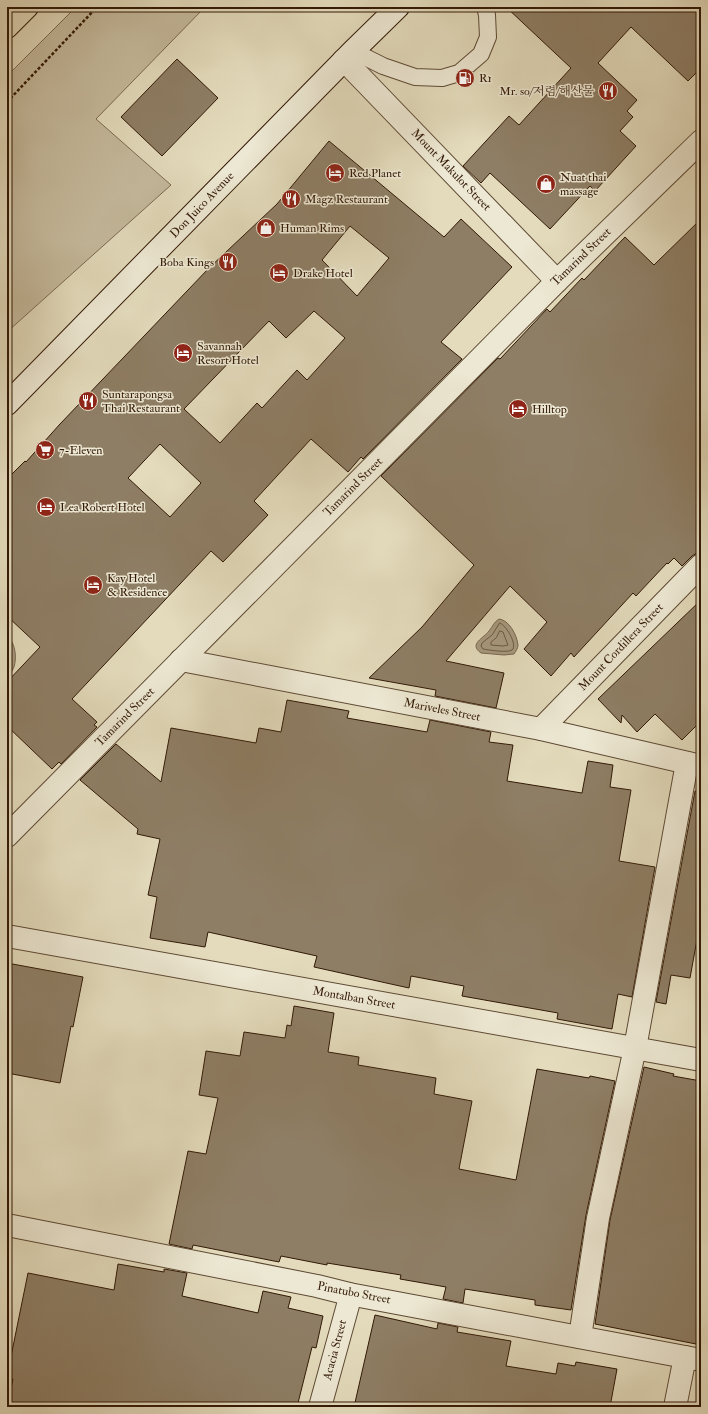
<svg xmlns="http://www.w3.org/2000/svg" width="708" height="1414" font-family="'IM FELL Double Pica','Noto Serif KR',serif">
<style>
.green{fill:#c5ba9d;stroke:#7c6a52}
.water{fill:#a7997e;stroke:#78664e}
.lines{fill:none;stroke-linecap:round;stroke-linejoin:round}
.shore{stroke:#6c5942;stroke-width:1}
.building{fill:#8e7e65;stroke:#321906;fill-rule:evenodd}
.lane-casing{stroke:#5e4a34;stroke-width:18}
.street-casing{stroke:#5e4a34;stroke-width:24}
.secondary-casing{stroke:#321906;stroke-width:24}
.primary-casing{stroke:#321906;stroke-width:24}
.path{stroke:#321906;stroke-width:2.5;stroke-dasharray:3 2;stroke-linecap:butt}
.lane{stroke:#ede8d3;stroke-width:16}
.street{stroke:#ede8d3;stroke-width:22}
.secondary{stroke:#ede8d3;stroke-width:22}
.primary{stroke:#e3dbbc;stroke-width:22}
.labels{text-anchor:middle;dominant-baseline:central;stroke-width:3;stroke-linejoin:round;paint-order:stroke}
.poi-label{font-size:12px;fill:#321906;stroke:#ede8d3;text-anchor:start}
.street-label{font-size:12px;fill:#321906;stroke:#ede8d3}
</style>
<rect width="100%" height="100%" fill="#e3dbbc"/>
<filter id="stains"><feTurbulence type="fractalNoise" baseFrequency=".005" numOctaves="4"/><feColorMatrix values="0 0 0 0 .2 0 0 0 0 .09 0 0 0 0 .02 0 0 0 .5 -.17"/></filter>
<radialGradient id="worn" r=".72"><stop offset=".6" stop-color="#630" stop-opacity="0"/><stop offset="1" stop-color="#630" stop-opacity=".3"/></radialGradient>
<polygon class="green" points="76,7 205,7 96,119 171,185 7,332 7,76"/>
<g class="water">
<path d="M499 619C509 620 517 635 518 645 518 648 516 651 514 654L504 655 481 653C468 644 484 638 489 631 493 626 494 622 499 619Z"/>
<path d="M7 636C16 642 18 662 12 671 11 673 9 674 7 676Z"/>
</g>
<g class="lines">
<g class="shore">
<path d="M500 623C506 625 518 645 512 650 507 653 489 650 483 649L481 646 482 643 492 635Z"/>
<polygon points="500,631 503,632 508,645 503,646 491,645 491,642 496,638"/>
</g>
</g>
<g class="building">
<polygon points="506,7 701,7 701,68 688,81 631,27 598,63 637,100 627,111 633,117 620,131 636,146 595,191 590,186 550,229 490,173 481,183 463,166 509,116 519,125 571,68"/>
<polygon points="177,59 218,98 162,156 121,117"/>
<path d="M329 141 444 237 461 219 512 267 441 342 462 359 363 459 361 457 348 472 311 439 254 501 268 515 223 562 211 551 72 699 97 722 94 725 97 727 61 764 59 762 52 769 7 726V682L40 647 7 616V479L25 461 26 462 60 424 209 268 277 204ZM350 226 389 258 357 296 322 260ZM314 311 345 338 307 380 297 370 262 408 257 403 220 443 184 409 269 321 286 338ZM160 444 201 483 170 517 128 478Z"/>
<polygon points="701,219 701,553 697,553 692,556 682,566 674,558 668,564 667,563 636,596 633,593 574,657 571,653 551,676 524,649 547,622 510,586 446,661 504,673 496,708 435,696 436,690 369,678 422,627 474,565 381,476 498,358 500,359 547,309 550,312 582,278 584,280 625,237 654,265"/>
<polygon points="701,600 701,721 682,740 655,714 637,732 622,715 621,723 598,699"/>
<polygon points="287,700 349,711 347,718 427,732 430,720 491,732 489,742 513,745 507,781 582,793 588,761 613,765 610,787 631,790 619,861 655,867 632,997 618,994 612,1029 557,1019 558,1013 462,996 464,986 411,976 409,988 314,967 317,956 208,932 205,947 150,938 157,897 148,895 160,839 137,834 138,829 80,780 116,744 161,782 171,728 256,743 259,728 281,732"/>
<polygon points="695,791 701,791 701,934 698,934 690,978 671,975 666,1004 656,1002"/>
<polygon points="7,963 83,977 73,1027 71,1026 60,1083 7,1073"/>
<polygon points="294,1006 334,1013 328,1052 359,1057 358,1065 436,1078 434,1094 472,1101 459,1169 516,1180 537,1069 589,1078 590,1076 615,1081 586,1215 571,1310 535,1305 535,1300 465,1289 463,1303 443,1299 446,1287 400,1279 401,1275 327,1263 327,1265 281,1256 279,1262 193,1245 192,1249 169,1244 188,1151 206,1154 218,1098 199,1095 206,1051 240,1056 244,1032 285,1038 287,1025 291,1026"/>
<polygon points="644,1067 674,1074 673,1076 701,1081 701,1345 595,1324 610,1220"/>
<polygon points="118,1264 164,1272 164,1269 187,1273 182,1296 258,1313 263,1291 291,1297 288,1308 323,1316 316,1348 312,1347 297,1407 7,1407 13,1379 7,1378 7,1376 28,1273 114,1290"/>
<polygon points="375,1315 437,1329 438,1323 458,1327 457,1332 511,1341 506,1366 556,1374 558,1363 575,1366 576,1362 617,1369 610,1407 354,1407"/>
</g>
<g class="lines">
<g class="lane-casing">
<polyline id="lane" points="353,51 383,66 415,77 442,78 459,73 481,54 488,37 487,15 485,7"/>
</g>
<g class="street-casing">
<g id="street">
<polyline points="344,60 557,281"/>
<polyline points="181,660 541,729 701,766"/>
<polyline points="541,729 701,565"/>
<polyline points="7,836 557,281 701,141"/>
<polyline points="7,936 701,1060"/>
<polyline points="7,1225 317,1286 349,1294 701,1360"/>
<polyline points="580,1337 598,1218 635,1048 687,763"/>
<polyline points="320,1407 348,1305 349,1294"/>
<polyline points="675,1407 685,1357"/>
</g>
</g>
<g class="secondary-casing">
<polyline id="secondary" points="7,404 353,51 398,7"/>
</g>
<g class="primary-casing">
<polyline id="primary" points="7,27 27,7"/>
</g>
<polyline class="path" points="7,102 97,7"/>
<use href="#lane" class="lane"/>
<use href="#street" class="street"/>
<use href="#secondary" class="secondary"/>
<use href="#primary" class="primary"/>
</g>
<defs>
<g id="fuel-disc" transform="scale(1)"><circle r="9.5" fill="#8f2418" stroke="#ede8d3"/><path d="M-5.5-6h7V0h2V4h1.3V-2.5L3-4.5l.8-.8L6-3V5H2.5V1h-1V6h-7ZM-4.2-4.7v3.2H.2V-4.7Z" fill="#fff"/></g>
<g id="restaurant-disc" transform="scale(1)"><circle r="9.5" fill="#8f2418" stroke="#ede8d3"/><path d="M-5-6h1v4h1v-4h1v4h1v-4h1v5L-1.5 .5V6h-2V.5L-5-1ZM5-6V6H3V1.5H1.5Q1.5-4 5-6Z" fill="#fff"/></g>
<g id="hotel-disc" transform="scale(1)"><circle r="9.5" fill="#8f2418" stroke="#ede8d3"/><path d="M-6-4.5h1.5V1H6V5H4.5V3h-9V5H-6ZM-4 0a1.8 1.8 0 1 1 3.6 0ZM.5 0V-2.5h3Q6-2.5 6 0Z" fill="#fff"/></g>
<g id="shop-disc" transform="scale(1)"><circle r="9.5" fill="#8f2418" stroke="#ede8d3"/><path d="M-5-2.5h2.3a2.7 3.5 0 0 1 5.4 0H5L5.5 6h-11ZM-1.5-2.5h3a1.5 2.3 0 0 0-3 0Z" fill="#fff"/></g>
<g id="supermarket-disc" transform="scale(1)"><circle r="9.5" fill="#8f2418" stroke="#ede8d3"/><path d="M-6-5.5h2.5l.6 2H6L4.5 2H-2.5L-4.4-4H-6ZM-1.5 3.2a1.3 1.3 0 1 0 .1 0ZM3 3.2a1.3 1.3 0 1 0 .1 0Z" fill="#fff"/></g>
</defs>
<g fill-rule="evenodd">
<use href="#fuel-disc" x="465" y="78"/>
<use href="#restaurant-disc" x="608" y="91"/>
<use href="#hotel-disc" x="335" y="173"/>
<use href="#shop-disc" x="546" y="184"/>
<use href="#restaurant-disc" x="291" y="199"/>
<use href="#shop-disc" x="266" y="228"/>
<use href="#restaurant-disc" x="228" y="262"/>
<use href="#hotel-disc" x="279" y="273"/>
<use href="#hotel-disc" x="183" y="353"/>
<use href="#restaurant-disc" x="88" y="401"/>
<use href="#hotel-disc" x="518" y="409"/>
<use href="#supermarket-disc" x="45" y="450"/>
<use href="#hotel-disc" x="46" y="507"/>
<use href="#hotel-disc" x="93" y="585"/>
</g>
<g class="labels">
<g class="poi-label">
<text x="479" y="78">R1</text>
<text x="594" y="91" text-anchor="end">Mr. so/저렴/해산물</text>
<text x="349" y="173">Red Planet</text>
<text x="560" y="177">Nuat thai<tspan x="560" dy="14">massage</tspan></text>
<text x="305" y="199">Magz Restaurant</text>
<text x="280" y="228">Human Rims</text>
<text x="214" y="262" text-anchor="end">Boba Kings</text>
<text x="293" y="273">Drake Hotel</text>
<text x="197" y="346">Savannah<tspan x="197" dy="14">Resort Hotel</tspan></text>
<text x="102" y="394">Suntarapongsa<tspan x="102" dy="14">Thai Restaurant</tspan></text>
<text x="532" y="409">Hilltop</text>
<text x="59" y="450">7-Eleven</text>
<text x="60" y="507">Lea Robert Hotel</text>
<text x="107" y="578">Kay Hotel<tspan x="107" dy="14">&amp; Residence</tspan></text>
</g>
<g class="street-label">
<text transform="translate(451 170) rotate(46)">Mount Makulot Street</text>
<text transform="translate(202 205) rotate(-46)">Don Juico Avenue</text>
<text transform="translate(581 257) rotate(-44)">Tamarind Street</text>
<text transform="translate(353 487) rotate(-45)">Tamarind Street</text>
<text transform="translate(621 647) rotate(-46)">Mount Cordillera Street</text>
<text transform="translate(442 710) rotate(11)">Mariveles Street</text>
<text transform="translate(125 717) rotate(-45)">Tamarind Street</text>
<text transform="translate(354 998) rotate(10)">Montalban Street</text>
<text transform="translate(354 1293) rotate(11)">Pinatubo Street</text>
<text transform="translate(335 1350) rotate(-75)">Acacia Street</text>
</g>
</g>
<rect width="708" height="1414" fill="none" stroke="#e3dbbc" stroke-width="24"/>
<rect x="8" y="8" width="692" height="1398" fill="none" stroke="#321906" stroke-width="2"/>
<rect x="12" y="12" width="684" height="1390" fill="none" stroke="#321906"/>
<rect width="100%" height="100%" filter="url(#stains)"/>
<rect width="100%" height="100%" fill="url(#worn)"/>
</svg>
